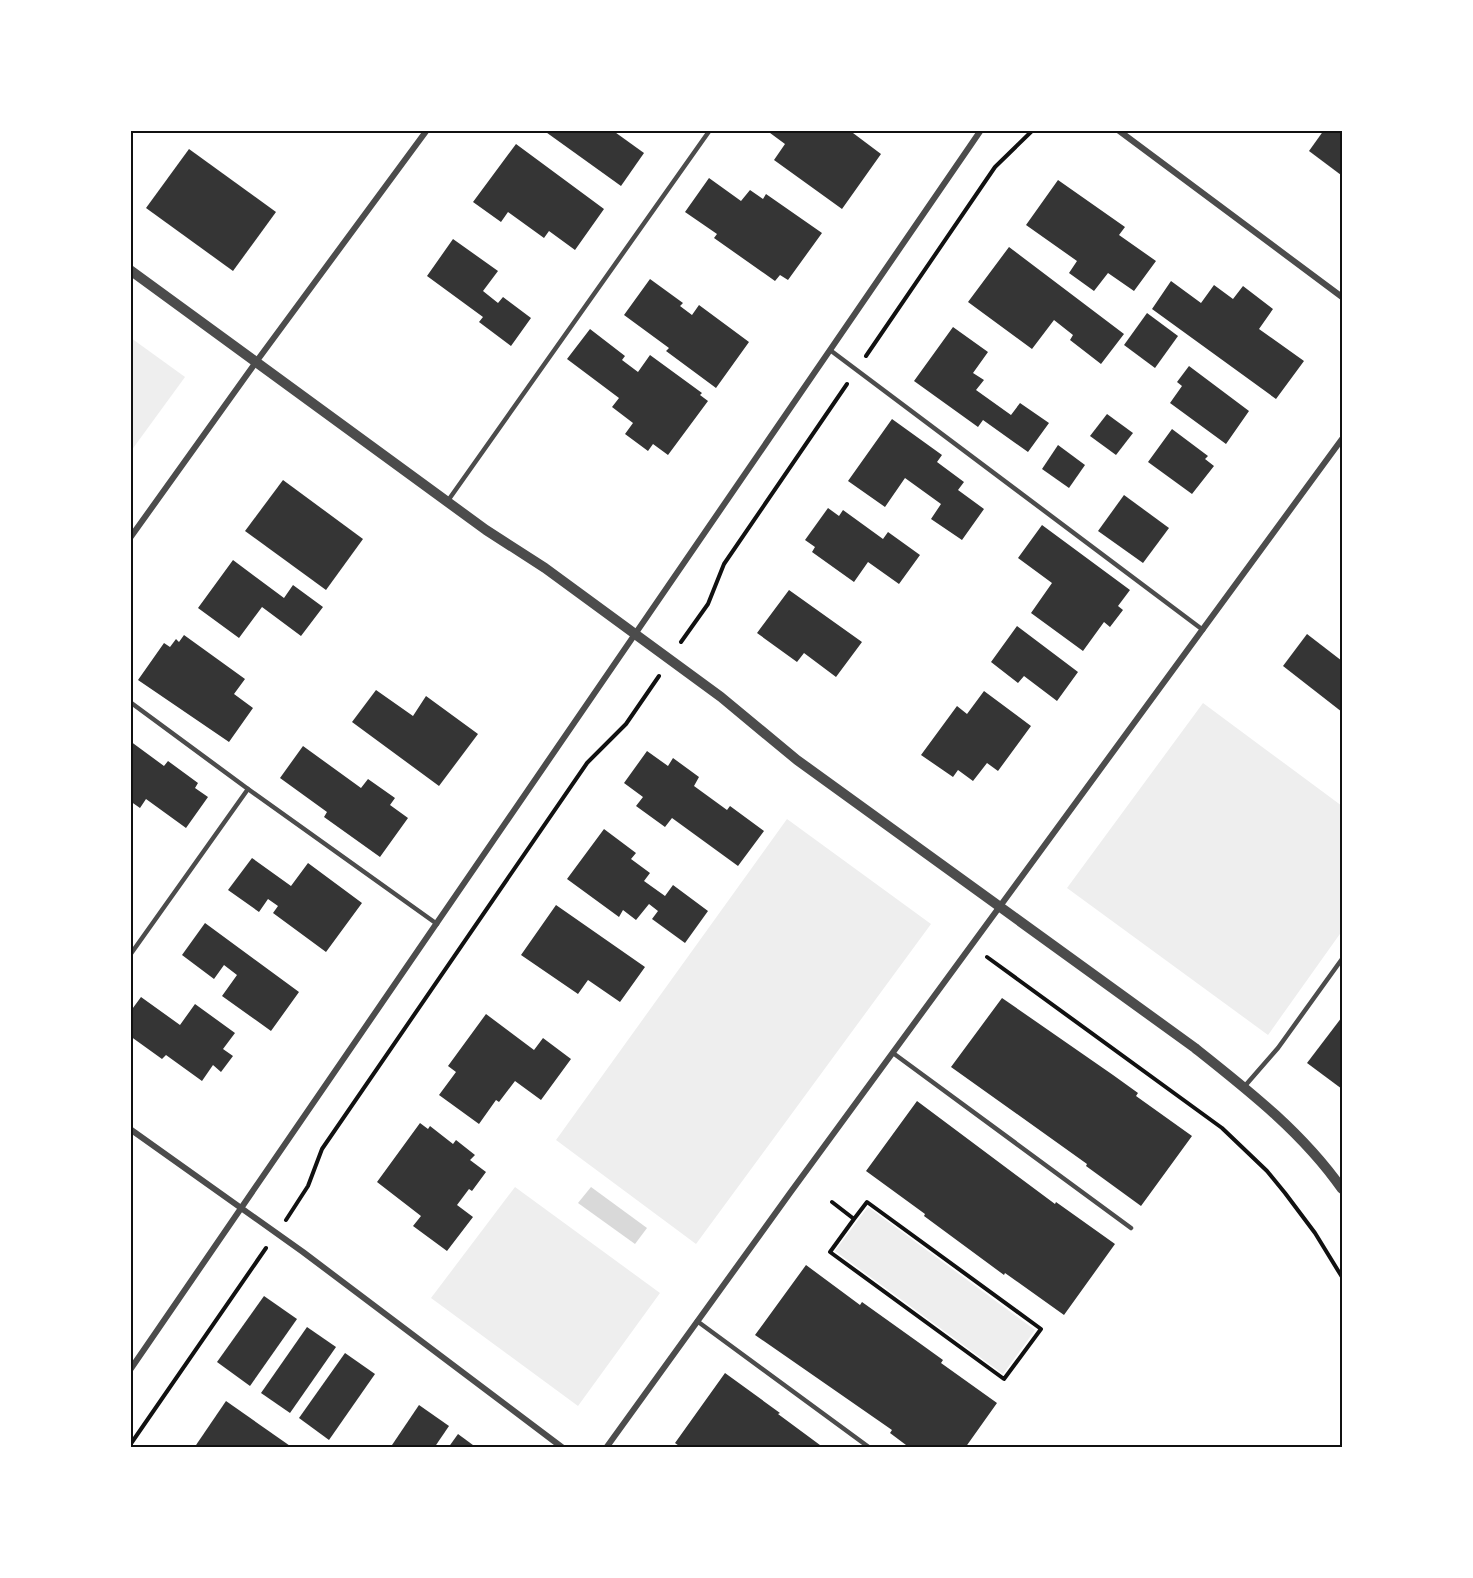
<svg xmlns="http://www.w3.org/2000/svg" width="1473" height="1578" font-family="'Work Sans',sans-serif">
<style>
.green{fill:#eee}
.water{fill:#d9d9d9}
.building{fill:#353535}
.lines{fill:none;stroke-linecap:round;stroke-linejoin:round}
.path{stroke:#111;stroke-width:4}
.service{stroke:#4c4c4c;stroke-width:4.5}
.minor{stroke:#4c4c4c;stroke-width:6}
.tertiary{stroke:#4c4c4c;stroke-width:10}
.neatline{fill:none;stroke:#111;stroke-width:2}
</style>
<rect width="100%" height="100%" fill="#fff"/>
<g class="green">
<polygon points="131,338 185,377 131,451"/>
<polygon points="1203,703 1342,806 1342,931 1268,1035 1067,888"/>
<polygon points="787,819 931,924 696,1244 556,1140"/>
<polygon points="515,1187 660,1293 578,1406 431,1298"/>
<polygon points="868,1207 1035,1330 1003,1374 835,1251"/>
</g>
<polygon class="water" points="591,1187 647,1228 635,1244 578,1203"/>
<g class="building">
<polygon points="543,130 612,130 644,153 621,186"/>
<polygon points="766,130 849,130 881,154 842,209 774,160 785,144"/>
<polygon points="1324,130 1342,130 1341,175 1309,151"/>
<polygon points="516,144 604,209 575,250 549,231 544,238 508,212 501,222 473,202"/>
<polygon points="189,149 276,212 233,271 146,208"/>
<polygon points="709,178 741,201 750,190 763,199 766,194 822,233 788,280 780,275 775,281 714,238 717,234 685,212"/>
<polygon points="1058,180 1125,227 1119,235 1156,261 1134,291 1108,273 1094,291 1069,273 1077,261 1026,225"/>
<polygon points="453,239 498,271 483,291 498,303 503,297 531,318 511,346 479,322 483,317 427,276"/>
<polygon points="1009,247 1124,334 1101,364 1070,340 1073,335 1054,320 1032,349 968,302"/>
<polygon points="650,279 683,303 680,306 692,315 699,305 749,342 716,388 666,351 669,348 624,315"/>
<polygon points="1171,281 1201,303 1214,285 1233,299 1243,286 1273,309 1259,329 1304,361 1276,399 1152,309"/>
<polygon points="1147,313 1178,336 1155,368 1124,345"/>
<polygon points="953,327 988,352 973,373 984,380 976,390 1011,415 1020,403 1049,423 1028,452 983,420 978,427 914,381"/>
<polygon points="590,329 625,356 622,360 638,372 650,355 702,393 700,395 708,401 668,455 653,444 648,451 625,434 633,423 612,407 619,398 567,359"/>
<polygon points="1189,366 1249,411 1226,444 1170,403 1182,386 1177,382"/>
<polygon points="1107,414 1133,433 1116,455 1090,436"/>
<polygon points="892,419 942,455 937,462 964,482 958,490 984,509 962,540 931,519 941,504 905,478 885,507 848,481"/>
<polygon points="1172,429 1208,456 1205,459 1214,466 1192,494 1148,462"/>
<polygon points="1058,445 1085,465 1069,488 1042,469"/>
<polygon points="283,480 363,539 326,590 245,531"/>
<polygon points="1124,495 1169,528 1143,563 1098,531"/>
<polygon points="828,508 839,516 843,510 883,539 888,532 920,555 899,584 868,562 854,582 812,552 815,547 805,540"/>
<polygon points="1042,525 1130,590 1118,606 1123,610 1110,627 1104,622 1083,651 1031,613 1052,583 1018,558"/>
<polygon points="233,560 284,598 293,585 323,607 301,636 262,607 239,638 198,608"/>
<polygon points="789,590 862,642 836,677 804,653 797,662 757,633"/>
<polygon points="1017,626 1078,672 1057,701 1024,676 1018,683 991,662"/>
<polygon points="1307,634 1342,661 1342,712 1283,666"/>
<polygon points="184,635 245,679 234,694 253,708 229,742 138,680 164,643 170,647 176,639 179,642"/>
<polygon points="376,690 413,716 426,696 478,734 439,786 352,722"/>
<polygon points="984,691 1031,726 998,771 987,763 973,781 958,770 953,777 921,755 957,706 967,714"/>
<polygon points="130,741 164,766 168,761 198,783 195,788 208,797 186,828 146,799 140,808 130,801"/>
<polygon points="303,746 361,788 368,779 395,798 390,805 408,818 380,857 324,817 327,812 280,778"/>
<polygon points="647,751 668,766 673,758 699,777 694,786 727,810 730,806 764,831 738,866 672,818 665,827 636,806 643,797 624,783"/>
<polygon points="604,829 636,853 631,859 650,873 644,881 665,896 673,885 708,911 685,943 652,919 658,911 649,904 636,920 623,910 619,917 567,879"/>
<polygon points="252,858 291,886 308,863 362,903 326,952 273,913 278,906 268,899 259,912 228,890"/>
<polygon points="556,905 645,967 620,1002 588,980 578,994 521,955"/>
<polygon points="205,923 299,992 271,1031 222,996 237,975 224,965 214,979 182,955"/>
<polygon points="141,997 180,1025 195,1004 235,1033 223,1049 233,1056 221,1072 213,1065 202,1081 166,1055 162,1059 130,1036 130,1012"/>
<polygon points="1002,998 1113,1075 1138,1093 1136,1096 1192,1136 1141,1206 1086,1166 1087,1164 951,1067"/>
<polygon points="486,1014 534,1050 543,1038 571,1059 541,1100 515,1081 499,1102 496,1100 479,1124 439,1095 456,1072 448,1066"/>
<polygon points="1342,1017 1342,1089 1307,1063"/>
<polygon points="917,1101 1055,1204 1056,1202 1115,1244 1064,1315 1005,1273 1004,1275 924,1216 925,1214 866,1171"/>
<polygon points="420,1123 428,1129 430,1126 453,1144 456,1140 475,1155 470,1160 486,1172 472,1191 469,1189 457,1205 473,1217 447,1251 413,1226 421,1216 377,1182"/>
<polygon points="806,1265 860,1305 862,1302 918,1342 943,1360 941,1363 997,1403 965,1448 910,1448 890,1433 892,1430 755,1335"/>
<polygon points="264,1296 297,1319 250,1386 217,1362"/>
<polygon points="307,1327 336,1347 290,1413 261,1393"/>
<polygon points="345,1353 375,1374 329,1440 299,1418"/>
<polygon points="725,1373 780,1413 778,1414 824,1448 682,1448 675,1443"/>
<polygon points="226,1401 293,1448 194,1448"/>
<polygon points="419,1405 449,1426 434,1448 390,1448"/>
<polygon points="458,1434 477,1448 448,1448"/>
</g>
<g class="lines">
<g class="path">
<polyline points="866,356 995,167 1033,130"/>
<polyline points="681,642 708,604 724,564 847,384"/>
<polyline points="987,957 1222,1128 1267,1171 1285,1193 1315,1233 1342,1277"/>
<polyline points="832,1202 854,1219 867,1202 1041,1329 1004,1379 830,1252 854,1219"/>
<polyline points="286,1220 308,1186 322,1149 587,763 626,724 659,676"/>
<polyline points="130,1445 266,1248"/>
</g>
<g class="service">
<polyline points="830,350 1203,630"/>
<polyline points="447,502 710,130"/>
<polyline points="130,702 248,789 437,924"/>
<polyline points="130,955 248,789"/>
<polyline points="893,1053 1131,1228"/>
<polyline points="1244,1087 1278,1048 1342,959"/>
<polyline points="697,1321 870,1448"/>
</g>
<g class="minor">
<polyline points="1118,130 1342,297"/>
<polyline points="130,538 256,362 427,130"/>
<polyline points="130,1129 303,1252 563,1448"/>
<polyline points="130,1370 981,130"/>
<polyline points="606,1448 790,1193 1342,439"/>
</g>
<path class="tertiary" d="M130 270 486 530 545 568 721 697 797 760 1195 1048C1248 1090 1303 1133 1342 1189"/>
</g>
<rect width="1473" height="1578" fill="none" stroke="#ffffff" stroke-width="264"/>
<rect x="132" y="132" width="1209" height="1314" class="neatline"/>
</svg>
